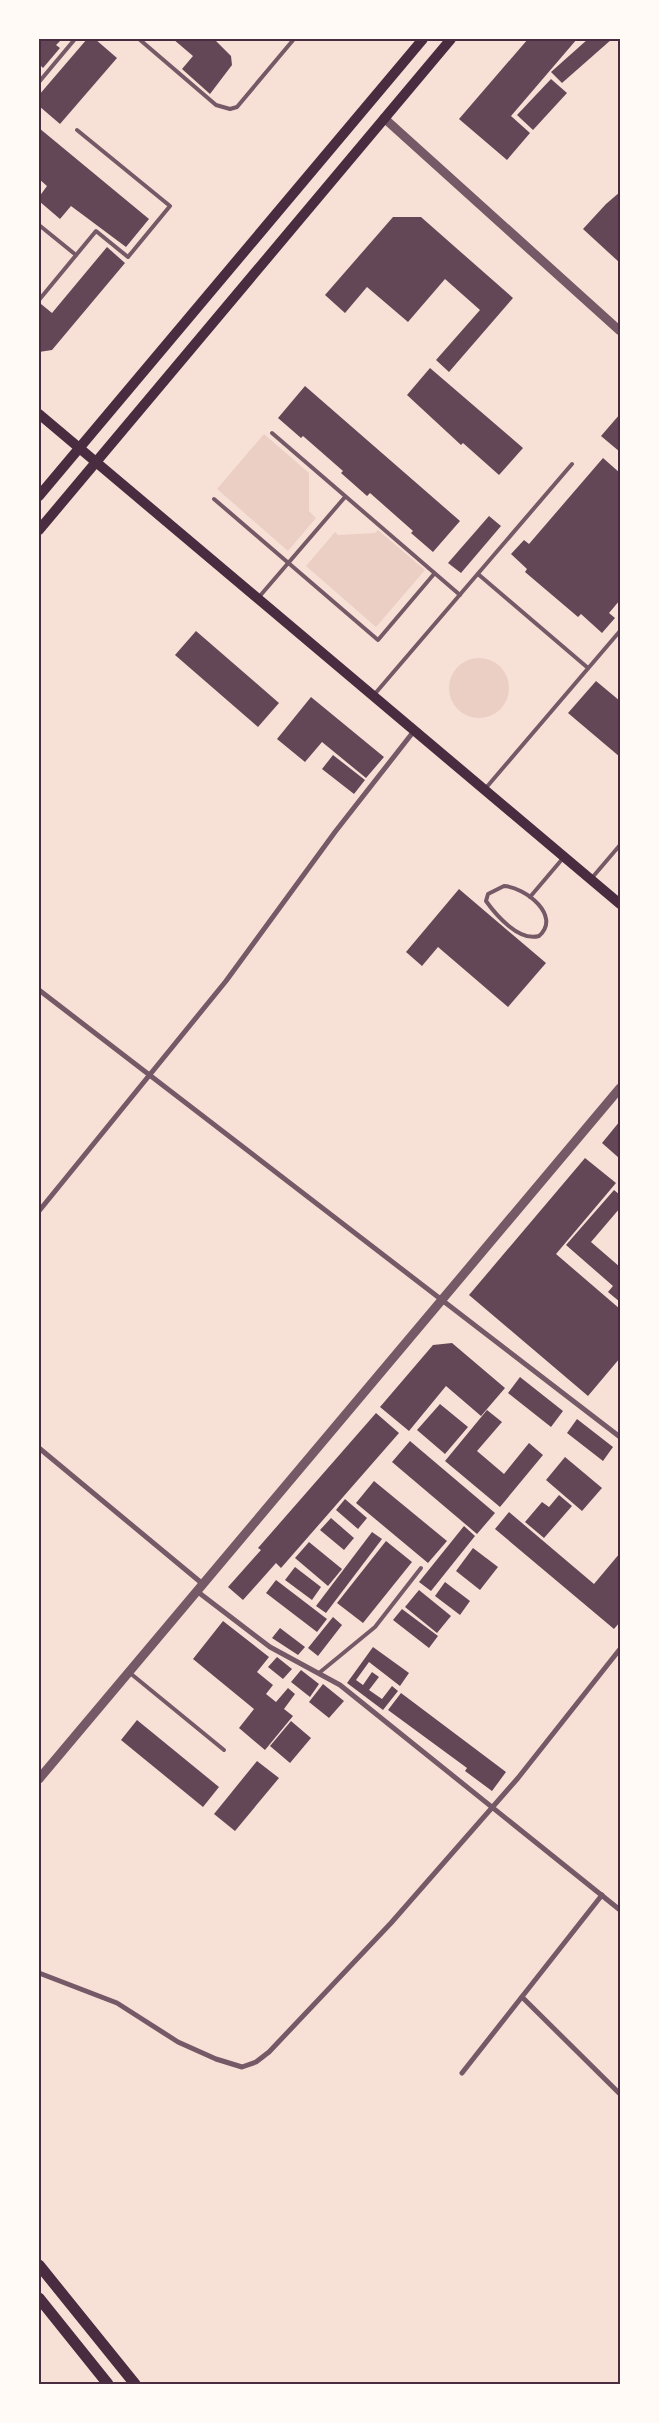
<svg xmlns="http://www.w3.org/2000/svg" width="659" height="2423" font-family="'Titillium Web',sans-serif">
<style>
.green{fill:#ebcfc5}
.building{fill:#644757}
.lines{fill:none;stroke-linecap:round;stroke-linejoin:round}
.service{stroke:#755966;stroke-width:4}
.minor{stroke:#755966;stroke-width:5}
.tertiary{stroke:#755966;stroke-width:9}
.secondary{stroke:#4a2c40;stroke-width:10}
.primary{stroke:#4a2c40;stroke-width:11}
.neatline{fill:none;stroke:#4a2c40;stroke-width:2}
</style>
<rect width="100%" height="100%" fill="#f7e1d7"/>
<g class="green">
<polygon points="264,434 309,473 309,511 316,518 288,551 217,489"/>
<polygon points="378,530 425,570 376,627 306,566 335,532 338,535 375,533"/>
<circle cx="479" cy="688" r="30"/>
</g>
<g class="building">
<polygon points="39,39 62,39 56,45 60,48 43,68 39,64"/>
<polygon points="87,39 95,39 117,58 60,124 39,106 39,95"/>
<polygon points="173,39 214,39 231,56 232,65 210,94 182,69 193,56"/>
<polygon points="528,39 577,39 511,116 530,133 507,160 459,119"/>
<polygon points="588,39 612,39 562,83 551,72"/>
<polygon points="551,79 567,93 533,130 517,115"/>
<polygon points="39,128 149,219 126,247 71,206 60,219 39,201 39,197 47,186 39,179"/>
<polygon points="620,192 620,263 583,229 606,204"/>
<polygon points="393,217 421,217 513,298 449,372 436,360 480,310 445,279 408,322 367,287 345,313 325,295"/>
<polygon points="107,247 125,263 52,350 39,352 39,307 41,304 52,313"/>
<polygon points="430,368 523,448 499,475 463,443 461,445 407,395"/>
<polygon points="305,386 460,521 433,552 411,533 413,531 370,493 367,496 341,473 343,471 303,436 301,438 278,418"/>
<polygon points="620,414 620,452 601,436"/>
<polygon points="603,458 620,473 620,600 609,613 615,618 602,633 581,614 578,617 525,572 527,569 511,554 524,540 529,544"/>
<polygon points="489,516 501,526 461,573 448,563"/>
<polygon points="196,631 279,703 258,727 175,655"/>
<polygon points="596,681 620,701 620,757 568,713"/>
<polygon points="311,697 384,757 366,778 322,742 305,762 277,739"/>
<polygon points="333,755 365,780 354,794 322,769"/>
<polygon points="459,889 546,963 508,1007 438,947 422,966 406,952"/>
<polygon points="620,1121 620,1156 619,1158 602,1143"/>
<polygon points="585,1158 616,1183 556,1254 620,1309 620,1358 588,1396 469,1295"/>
<polygon points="614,1190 620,1195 620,1208 591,1242 620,1267 620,1302 608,1292 613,1286 566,1245"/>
<polygon points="452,1343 505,1388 481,1416 446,1386 409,1431 380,1407 433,1345"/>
<polygon points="520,1377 563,1411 551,1427 508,1393"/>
<polygon points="440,1404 468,1427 445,1454 417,1430"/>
<polygon points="487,1410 502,1422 477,1451 504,1474 529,1443 543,1455 500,1507 445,1461"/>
<polygon points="376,1413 399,1433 281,1568 276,1563 243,1600 228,1587 261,1550 258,1548"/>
<polygon points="577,1419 613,1447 603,1461 567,1433"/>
<polygon points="410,1441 495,1513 477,1534 392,1462"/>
<polygon points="565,1457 602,1488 582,1511 546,1480"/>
<polygon points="374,1481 447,1541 428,1563 356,1503"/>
<polygon points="559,1495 572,1506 544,1538 525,1522 542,1502 549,1507"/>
<polygon points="345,1499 367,1518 358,1529 336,1510"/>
<polygon points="509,1512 594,1584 620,1553 620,1622 614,1629 495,1529"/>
<polygon points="331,1518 354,1538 344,1550 320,1530"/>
<polygon points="464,1526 475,1536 431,1591 419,1582"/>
<polygon points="372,1532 382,1539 326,1613 316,1606"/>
<polygon points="386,1541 412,1562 363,1623 337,1603"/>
<polygon points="309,1542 342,1569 328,1586 295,1558"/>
<polygon points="473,1548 498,1567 480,1590 456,1571"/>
<polygon points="295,1567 321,1587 312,1600 285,1580"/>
<polygon points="276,1580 327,1619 317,1632 266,1593"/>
<polygon points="445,1582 470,1601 460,1615 435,1596"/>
<polygon points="419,1590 451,1616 437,1633 405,1607"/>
<polygon points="402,1609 438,1636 429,1648 393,1620"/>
<polygon points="333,1617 342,1625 318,1656 308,1648"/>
<polygon points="223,1621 269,1657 257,1672 273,1685 266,1694 276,1702 288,1688 295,1694 284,1709 293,1716 265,1750 239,1728 254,1709 193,1659"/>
<polygon points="280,1628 305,1647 298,1655 272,1638"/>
<polygon points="373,1647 409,1673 400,1686 369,1662 356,1680 363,1685 372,1672 379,1677 369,1690 382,1699 392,1686 398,1691 383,1710 347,1683"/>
<polygon points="277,1657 292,1669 283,1679 268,1667"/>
<polygon points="301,1670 319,1684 310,1697 291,1682"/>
<polygon points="323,1684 344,1701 329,1718 309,1702"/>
<polygon points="401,1693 506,1772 492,1791 465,1771 467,1768 388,1710"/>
<polygon points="137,1720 219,1787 203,1807 121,1740"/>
<polygon points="291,1721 311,1738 290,1763 270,1746"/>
<polygon points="257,1761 279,1778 235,1831 214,1814"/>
</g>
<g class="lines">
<g class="service">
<polyline points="139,39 216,105 230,109 237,107 294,39"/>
<polyline points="39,82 75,39"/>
<polyline points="39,225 76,255"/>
<polyline points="39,300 96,231 128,257 170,206 77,130"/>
<polyline points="272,433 460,595"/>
<polyline points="214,499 378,640 434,574"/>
<polyline points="478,574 588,668"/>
<polyline points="259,597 345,497"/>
<polyline points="373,696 572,464"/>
<polyline points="485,789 620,631"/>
<polyline points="591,879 620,845"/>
<path d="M504 886C525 887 562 916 539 936 519 942 496 915 486 901L488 894Z"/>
<polyline points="530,897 564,857"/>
<polyline points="130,1673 224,1750"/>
<polyline points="319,1673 375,1627 421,1568"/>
</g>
<g class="minor">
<polyline points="39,990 620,1437"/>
<polyline points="39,1211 226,981 335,832 414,731"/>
<polyline points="39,1448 204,1585"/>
<polyline points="198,1592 270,1647 340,1685 620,1910"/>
<polyline points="39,1973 117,2003 178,2042 216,2059 242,2067 256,2062 269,2052 391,1923 518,1778 620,1649"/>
<polyline points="522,1997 620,2094"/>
<polyline points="462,2073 602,1895"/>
</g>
<g class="tertiary">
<polyline points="384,118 620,331"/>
<polyline points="39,1779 620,1088"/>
</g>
<g class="secondary">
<polyline points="39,414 620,904"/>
<polyline points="39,496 423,39"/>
<polyline points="39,530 451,39"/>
</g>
<g class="primary">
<polyline points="39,2265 135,2384"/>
<polyline points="39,2298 108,2384"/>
</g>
</g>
<rect width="659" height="2423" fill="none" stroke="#fffaf5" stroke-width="80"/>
<rect x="40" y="40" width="579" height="2343" class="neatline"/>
</svg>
